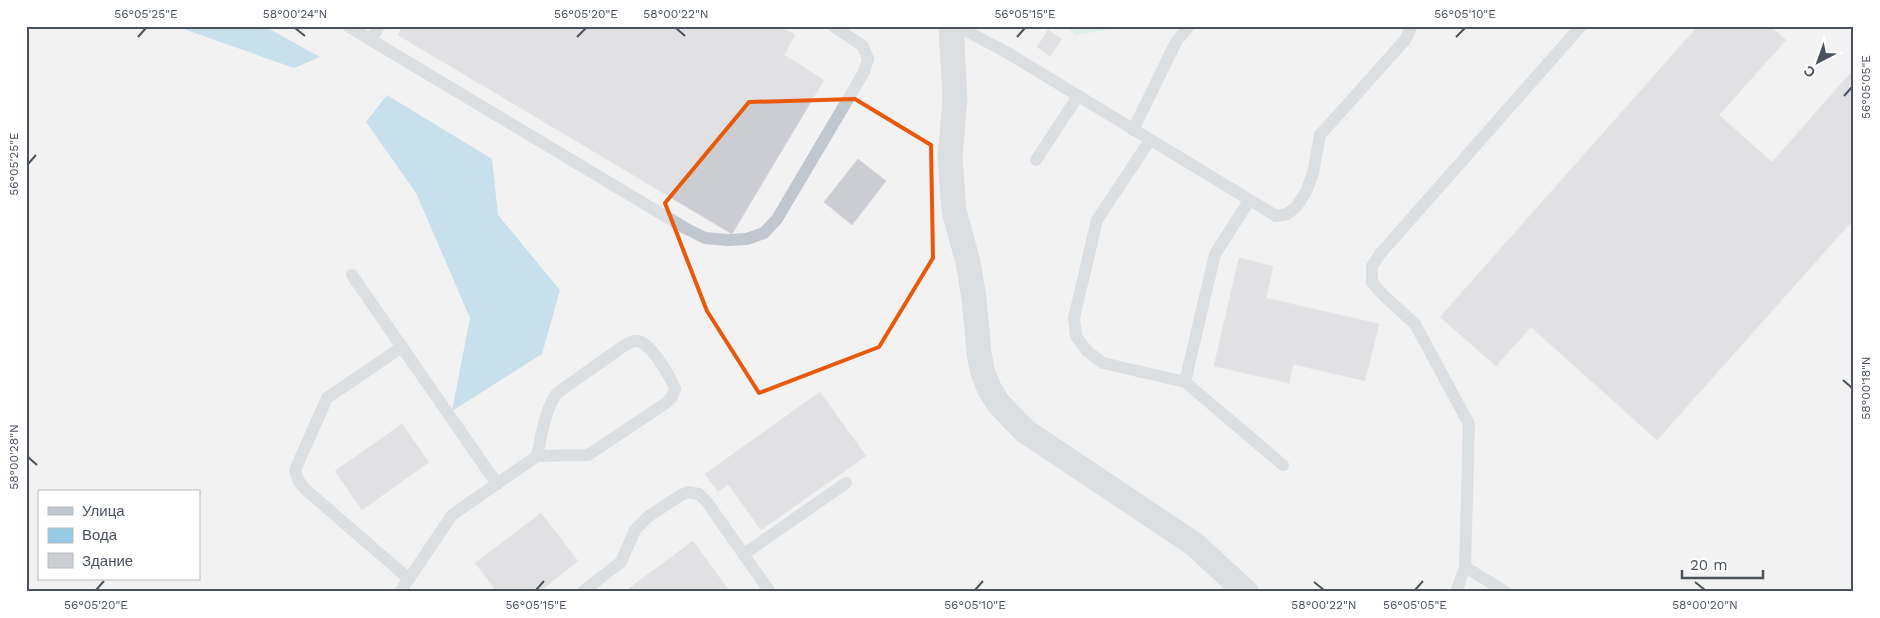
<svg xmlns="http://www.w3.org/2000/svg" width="1880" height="618" font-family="'Work Sans',sans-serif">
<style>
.green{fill:#c5ecda}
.water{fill:#96cae5}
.building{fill:#cccdd3;stroke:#d6d7dc}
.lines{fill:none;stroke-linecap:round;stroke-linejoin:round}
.service{stroke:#c1c7cf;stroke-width:12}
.minor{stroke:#c1c7cf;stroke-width:25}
.marked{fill:none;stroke:#e8590c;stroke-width:4;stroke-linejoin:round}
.ticks{fill:none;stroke:#4b525d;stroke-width:2}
.neatline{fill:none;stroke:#4b525d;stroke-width:2}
.ticks-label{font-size:12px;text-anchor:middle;fill:#4b525d}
</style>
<rect width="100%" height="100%" fill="#f3f2f2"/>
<polygon class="green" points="1066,26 1133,26 1075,35"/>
<g class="water">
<polygon points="175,26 264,26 320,57 294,68"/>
<polygon points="387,95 492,159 498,215 560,290 542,354 452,411 470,318 416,193 366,122"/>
</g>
<g class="building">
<polygon points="403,26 780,26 795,35 784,55 824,80 732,234 398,35"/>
<polygon points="1698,26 1770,26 1786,40 1719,115 1772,162 1854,69 1854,219 1657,440 1531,327 1496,366 1440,317"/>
<polygon points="1048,30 1062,39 1050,56 1037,47"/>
<polygon points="858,159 886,181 852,225 824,202"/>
<polygon points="1239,258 1273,266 1266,298 1379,324 1365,381 1293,364 1289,383 1214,366"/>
<polygon points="820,392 866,456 761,530 728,484 718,492 705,474"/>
<polygon points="402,424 429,462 362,510 335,471"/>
<polygon points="541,513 578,561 539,592 497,592 475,563"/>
<polygon points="693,541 730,592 624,592"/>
</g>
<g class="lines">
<g class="service">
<polyline points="348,26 371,40"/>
<polyline points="379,26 371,40 685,228 705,238 728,240 747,239 764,233 777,219 864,72 868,59 863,46 833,26"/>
<polyline points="957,26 1006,52 1276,216 1287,214 1296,207 1306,192 1313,173 1320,135 1405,40 1410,30 1410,26"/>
<polyline points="1133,130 1176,42 1189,26"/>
<polyline points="1150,140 1097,220 1074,318 1076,336 1087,351 1103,363 1185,382 1283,465"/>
<polyline points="1036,160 1078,96"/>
<polyline points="352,275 497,484"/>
<polyline points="402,347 327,398 295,470 298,480 305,489 409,579"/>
<polyline points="1185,382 1215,254 1249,201"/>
<polyline points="744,554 846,483"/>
<polyline points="1465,567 1506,592"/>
<path d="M400 592 452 515 537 456 588 455 666 403 672 397 675 389C670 376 655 351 643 343 637 339 631 342 625 345L557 393C544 412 542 435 537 456"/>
<polyline points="582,592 621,562 635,530 649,516 681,495 688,492 699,494 707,502 770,592"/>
<polyline points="1456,592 1465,567 1469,424 1415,324 1381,293 1372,282 1372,266 1380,254 1581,26"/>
</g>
<polyline class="minor" points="951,26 955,98 950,157 954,211 968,262 974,298 979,352 982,370 989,388 998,403 1025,431 1194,544 1246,592"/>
</g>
<path d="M0 0H1880V618H0ZM855 99 931 145 933 258 879 347 759 393 707 311 665 203 749 102Z" fill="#f3f2f2" fill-opacity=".55" fill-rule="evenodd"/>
<path class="marked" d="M855 99 931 145 933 258 879 347 759 393 707 311 665 203 749 102Z"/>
<path class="ticks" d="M295 28 305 36M676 28 685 36M138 37 146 28M577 37 586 28M1017 37 1025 28M1456 37 1465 28M1844 96 1852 87M28 164 36 155M1843 380 1852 388M28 457 37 465M1314 582 1324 590M1695 582 1705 590M96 590 104 581M536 590 544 581M975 590 983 581M1415 590 1423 581"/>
<rect width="1880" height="618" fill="none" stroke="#ffffff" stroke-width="55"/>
<rect x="38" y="490" width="162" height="90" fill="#ffffff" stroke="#b7babe"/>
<rect x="48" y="507" width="25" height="8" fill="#c1c7cf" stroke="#b7babe"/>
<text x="82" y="516" font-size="15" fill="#4b525d">Улица</text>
<rect x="48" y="528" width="25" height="15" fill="#96cae5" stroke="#b7babe"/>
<text x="82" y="540" font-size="15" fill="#4b525d">Вода</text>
<rect x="48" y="553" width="25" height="15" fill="#cccdd3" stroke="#b7babe"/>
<text x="82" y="566" font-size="15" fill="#4b525d">Здание</text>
<g transform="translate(1818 62) rotate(221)" stroke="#ffffff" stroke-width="4" paint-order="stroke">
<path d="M0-4L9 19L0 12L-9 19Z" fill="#4b525d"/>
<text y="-8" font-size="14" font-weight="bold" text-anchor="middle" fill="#4b525d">С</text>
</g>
<path d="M1682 570v8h81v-8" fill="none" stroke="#4b525d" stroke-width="2.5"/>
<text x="1690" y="570" font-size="15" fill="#4b525d" stroke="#ffffff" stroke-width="4" paint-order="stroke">20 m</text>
<rect x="28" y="28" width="1824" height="562" class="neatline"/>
<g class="ticks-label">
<text x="146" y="18">56°05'25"E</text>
<text x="295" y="18">58°00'24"N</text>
<text x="586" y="18">56°05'20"E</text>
<text x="676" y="18">58°00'22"N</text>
<text x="1025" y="18">56°05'15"E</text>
<text x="1465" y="18">56°05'10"E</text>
<text transform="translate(1866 87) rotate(-90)" y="4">56°05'05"E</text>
<text transform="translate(14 164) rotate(-90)" y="4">56°05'25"E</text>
<text transform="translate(1866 388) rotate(-90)" y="4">58°00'18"N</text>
<text transform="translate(14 457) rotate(-90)" y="4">58°00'28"N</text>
<text x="96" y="609">56°05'20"E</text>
<text x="536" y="609">56°05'15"E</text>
<text x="975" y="609">56°05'10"E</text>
<text x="1324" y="609">58°00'22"N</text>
<text x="1415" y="609">56°05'05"E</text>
<text x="1705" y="609">58°00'20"N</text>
</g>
</svg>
